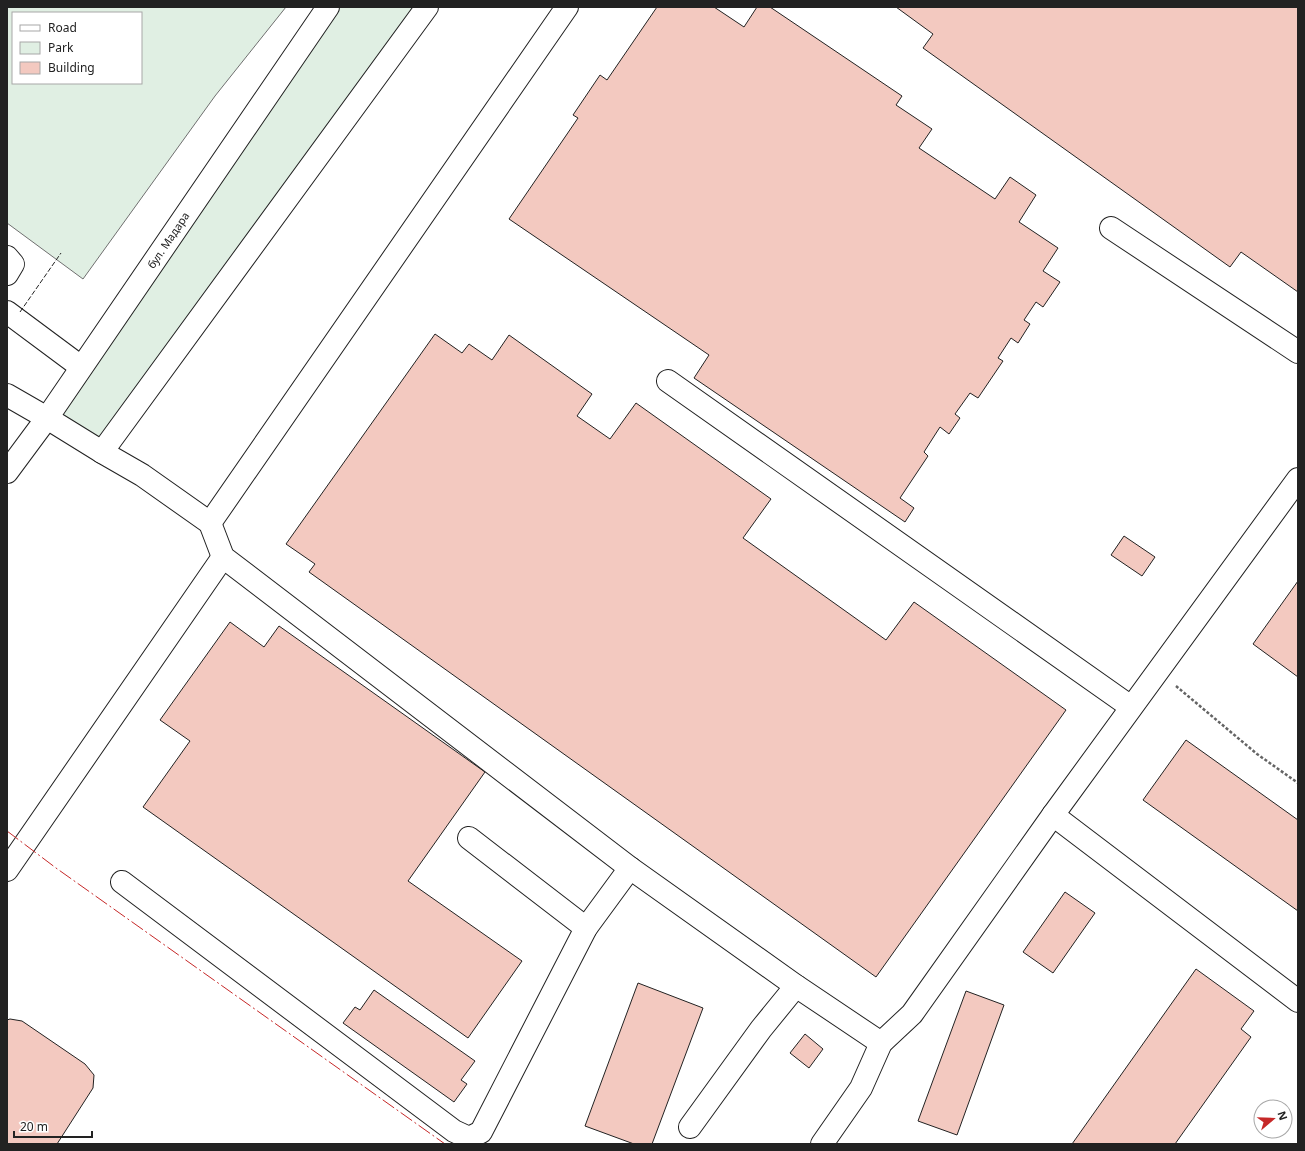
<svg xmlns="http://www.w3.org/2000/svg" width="1305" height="1151" font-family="'Noto Sans',sans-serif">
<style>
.green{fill:#e0efe3;stroke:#6f6f6f;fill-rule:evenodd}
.building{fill:#f3c9c0;stroke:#222}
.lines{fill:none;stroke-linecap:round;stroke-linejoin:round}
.minor-casing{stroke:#222;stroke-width:24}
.major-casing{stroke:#222;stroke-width:24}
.path{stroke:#646464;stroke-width:2.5;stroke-dasharray:3 2;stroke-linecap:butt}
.minor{stroke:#fff;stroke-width:22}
.major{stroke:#fff;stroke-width:22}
.fence{stroke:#222;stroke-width:1;stroke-dasharray:5 2;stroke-linecap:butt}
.power{stroke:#c62828;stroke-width:1;stroke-dasharray:14 3 2 3;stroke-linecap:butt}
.labels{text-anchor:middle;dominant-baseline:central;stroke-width:3;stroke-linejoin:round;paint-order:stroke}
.street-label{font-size:11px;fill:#222;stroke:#fff}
</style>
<rect width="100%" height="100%" fill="#fff"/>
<g class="green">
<path d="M7 7H286L215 96 83 279 7 223ZM13 13H141V83H13Z"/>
<polygon points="328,7 427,7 102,452 47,418"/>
</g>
<g class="building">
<polygon points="657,7 714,7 744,27 757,7 770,7 902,96 896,105 932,129 919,148 995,199 1010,177 1036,195 1019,222 1058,248 1043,271 1060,282 1043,307 1036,302 1024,320 1030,324 1018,343 1011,338 998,358 1003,361 978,398 970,393 955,414 960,418 949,434 940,427 924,452 928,456 900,498 914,508 905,522 694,378 709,355 509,219 578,118 573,115 600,75 607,80"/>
<polygon points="896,7 1298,7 1298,292 1241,252 1230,267 923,48 933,34"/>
<polygon points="435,334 462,353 469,344 492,360 509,335 592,394 577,416 610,439 636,403 771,499 743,538 886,640 914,602 1066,710 876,977 309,572 315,564 286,544"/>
<polygon points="1124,536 1155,557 1142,576 1111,555"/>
<polygon points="1298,581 1298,677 1253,644"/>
<polygon points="230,622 264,647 279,626 485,772 408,881 522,961 468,1038 143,807 190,741 160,720"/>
<polygon points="1186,740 1298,820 1298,911 1143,800"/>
<polygon points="1065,892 1095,913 1053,973 1023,952"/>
<polygon points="1196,969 1254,1011 1241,1029 1251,1037 1175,1144 1072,1144"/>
<polygon points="638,983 703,1008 652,1144 634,1144 585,1126"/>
<polygon points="374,990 475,1061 461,1080 467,1084 454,1102 343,1023 355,1007 360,1010"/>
<polygon points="966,991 1004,1005 957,1135 918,1121"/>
<polygon points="10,1019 22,1021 85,1064 94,1075 93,1088 57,1144 7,1144 7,1020"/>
<polygon points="805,1034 823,1049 809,1068 790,1053"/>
</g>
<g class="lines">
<g class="minor-casing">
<g id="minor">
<polyline points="1111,228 1298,352"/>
<polyline points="7,257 13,264 7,274"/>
<polyline points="7,312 81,367"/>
<polyline points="668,381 1131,707"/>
<polyline points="7,395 47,418 102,452 142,475 210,523 223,557 630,868 796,986 881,1043"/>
<polyline points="102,452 427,7"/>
<polyline points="210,523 567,7"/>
<polyline points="1053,815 1298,1001"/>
<polyline points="469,838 586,928"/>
<polyline points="7,870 223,557"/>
<polyline points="122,882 454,1131 469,1138 481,1132 586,928 630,868"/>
<polyline points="690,1127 761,1029 796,986"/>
<polyline points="822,1144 861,1088 881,1043 912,1014 1053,815 1298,479"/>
</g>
</g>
<g class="major-casing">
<polyline id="major" points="7,472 47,418 328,7"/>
</g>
<polyline class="path" points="1176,686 1257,754 1298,783"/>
<use href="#minor" class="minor"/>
<use href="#major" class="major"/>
<polyline class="fence" points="20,312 61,253"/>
<polyline class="power" points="7,831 56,868 445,1144"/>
</g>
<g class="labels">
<g class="street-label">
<text transform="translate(168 240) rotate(-56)">бул. Мадара</text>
</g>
</g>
<rect width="1305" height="1151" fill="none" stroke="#222222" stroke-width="16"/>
<rect x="12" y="12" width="130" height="72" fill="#ffffff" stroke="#a7a7a7"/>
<rect x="20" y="25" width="20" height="6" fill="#ffffff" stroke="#a7a7a7"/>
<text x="48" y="32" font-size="12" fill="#222222">Road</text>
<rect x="20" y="42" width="20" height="12" fill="#e0efe3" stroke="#a7a7a7"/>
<text x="48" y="52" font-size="12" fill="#222222">Park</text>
<rect x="20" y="62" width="20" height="12" fill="#f3c9c0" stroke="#a7a7a7"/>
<text x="48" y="72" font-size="12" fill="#222222">Building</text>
<g transform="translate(1273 1119) rotate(71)"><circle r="19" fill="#ffffff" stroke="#a7a7a7"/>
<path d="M0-3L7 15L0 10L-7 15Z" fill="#c62828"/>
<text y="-6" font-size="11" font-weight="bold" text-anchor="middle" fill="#222222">N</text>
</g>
<path d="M14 1131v6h78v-6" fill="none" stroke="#222222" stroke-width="2"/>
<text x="20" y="1131" font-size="12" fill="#222222" stroke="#ffffff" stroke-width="3" paint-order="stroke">20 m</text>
</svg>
